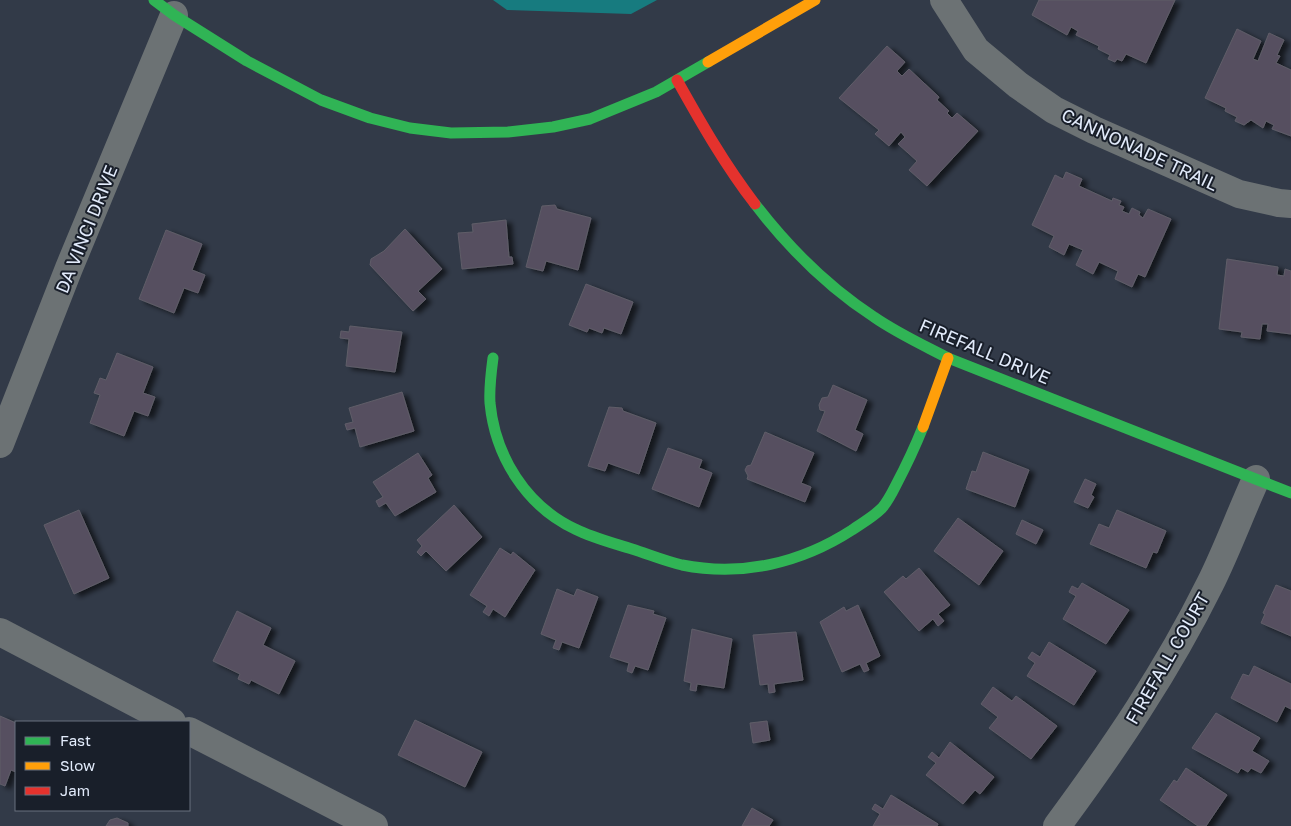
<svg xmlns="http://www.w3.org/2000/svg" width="1291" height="826" font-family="'Golos Text',sans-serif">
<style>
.water{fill:#177b7f}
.building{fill:#575060;stroke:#5f5d68;filter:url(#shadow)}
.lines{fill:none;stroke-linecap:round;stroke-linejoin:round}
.street{stroke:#6c7274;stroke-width:28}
.fast{stroke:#30b455;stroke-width:11}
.slow{stroke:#ff9f0a;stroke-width:11}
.jam{stroke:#e5322d;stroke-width:11}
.labels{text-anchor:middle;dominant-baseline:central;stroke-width:4;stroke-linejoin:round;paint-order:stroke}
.street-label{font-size:18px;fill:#e2ebfb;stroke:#191f2a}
</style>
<defs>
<filter id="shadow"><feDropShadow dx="5.5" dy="3" stdDeviation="2.5" flood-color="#0009"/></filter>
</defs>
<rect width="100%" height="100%" fill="#323a48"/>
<polygon class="water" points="493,0 657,0 631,14 507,10"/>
<g class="building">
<polygon points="1039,0 1175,0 1146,63 1126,54 1122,61 1117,59 1115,62 1108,59 1110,55 1098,49 1099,46 1076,35 1078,31 1071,27 1067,35 1032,15"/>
<polygon points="1237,29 1261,41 1253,59 1258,61 1269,33 1284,40 1277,55 1280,56 1276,63 1291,70 1291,136 1272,129 1274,125 1266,121 1263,128 1251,120 1244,125 1235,121 1237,117 1225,111 1226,108 1205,98"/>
<polygon points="887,46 905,62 897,71 902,76 909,69 939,97 937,100 949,111 947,113 952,118 957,113 978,131 927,186 909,170 917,161 898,144 905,137 901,132 889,146 875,134 879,130 839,98"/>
<polygon points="1066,172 1082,179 1079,186 1112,201 1113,198 1121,201 1119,205 1124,207 1122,211 1129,214 1132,208 1140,212 1139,215 1143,218 1148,209 1171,219 1145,277 1138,274 1132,287 1115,279 1118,271 1099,262 1093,274 1076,265 1083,250 1069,244 1064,255 1049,247 1054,236 1032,225 1055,175 1063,179"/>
<polygon points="555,205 557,209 591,218 578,270 546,261 543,271 526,267 542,206"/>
<polygon points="506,220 509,257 512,257 513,264 462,269 458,233 473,232 472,224"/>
<polygon points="405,229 442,269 418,291 426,299 413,311 370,265 371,259 384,251"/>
<polygon points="166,230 202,244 192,270 205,275 198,293 184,288 174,313 139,299"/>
<polygon points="1227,259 1278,267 1277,275 1284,276 1285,269 1291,271 1291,334 1267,331 1268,324 1262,324 1260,339 1241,337 1242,332 1219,329"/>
<polygon points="586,284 633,302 621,334 604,328 602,333 589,328 587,332 569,325"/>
<polygon points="350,326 402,332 395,372 346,366 349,339 340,338 341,331 349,332"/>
<polygon points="117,353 153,367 143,393 155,397 148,416 134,411 124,436 90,423 100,395 94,393 100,378 106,380"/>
<polygon points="833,385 867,400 855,430 863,434 856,451 817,431 825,411 820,410 819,405 822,398 828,397"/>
<polygon points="402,392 414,431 360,447 355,428 347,430 345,424 353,422 349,408"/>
<polygon points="609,407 622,408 623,411 656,423 639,474 608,463 605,471 588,466"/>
<polygon points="765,432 814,453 801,483 811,487 805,502 747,479 748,476 745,470 747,466 751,465"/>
<polygon points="668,448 702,460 699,468 712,473 699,507 652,489"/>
<polygon points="983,452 1029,470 1015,507 966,489 972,471 976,472"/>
<polygon points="418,453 432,475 428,478 436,492 395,516 386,503 379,507 376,501 383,497 373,482"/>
<polygon points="1085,479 1096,484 1091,495 1094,497 1088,508 1074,502"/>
<polygon points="454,505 482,537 446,571 426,551 421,556 417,552 422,546 417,540"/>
<polygon points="79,510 109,578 74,594 44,525"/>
<polygon points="1117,510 1166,531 1157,553 1153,552 1146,568 1090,544 1099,524 1109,528"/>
<polygon points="958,518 1003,551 979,585 934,551"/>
<polygon points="1022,520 1043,530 1036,544 1016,534"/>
<polygon points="500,548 511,555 513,552 535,570 505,617 493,609 489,616 483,612 487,606 470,595"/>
<polygon points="919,568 950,605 938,614 944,621 938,626 933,619 919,631 884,592 903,576 906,579"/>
<polygon points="1082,583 1129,610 1106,644 1063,619 1076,596 1069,592 1072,586 1078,589"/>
<polygon points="1276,585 1291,591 1291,636 1261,623 1265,614 1263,613"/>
<polygon points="557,589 574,596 577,589 598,597 579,648 562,642 559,650 553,648 556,640 541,634"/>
<polygon points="628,605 654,611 653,614 666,618 648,670 635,666 632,673 627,671 629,663 610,657"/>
<polygon points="858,605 880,656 866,663 869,670 864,672 860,664 842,672 820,622 844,607 846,611"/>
<polygon points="237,611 271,628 263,645 295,661 279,694 251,680 249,684 238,679 240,674 213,661"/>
<polygon points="692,629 732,639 724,688 697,684 696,691 690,690 691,683 684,681"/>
<polygon points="796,632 803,680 774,684 775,692 769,693 768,684 760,685 753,635"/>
<polygon points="1049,642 1096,671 1074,705 1027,676 1035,663 1028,658 1032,652 1040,657"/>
<polygon points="1254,666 1291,684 1291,709 1285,706 1277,722 1231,698 1243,674 1249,676"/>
<polygon points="993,687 1012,701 1016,696 1057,726 1031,759 989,728 998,717 981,704"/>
<polygon points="1216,713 1260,738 1252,751 1269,761 1261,773 1251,768 1248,772 1241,768 1238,773 1192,748"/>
<polygon points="0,716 16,723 16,772 11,770 5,786 0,784"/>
<polygon points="415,720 482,752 465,787 398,755"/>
<polygon points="767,721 770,740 753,743 750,723"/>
<polygon points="950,742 994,777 980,794 975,790 963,804 926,775 936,763 928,757 932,752 939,758"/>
<polygon points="1186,768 1227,795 1206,826 1198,826 1160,800 1174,780 1177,782"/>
<polygon points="891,795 938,824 937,826 873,826 880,814 872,809 875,804 883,809"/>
<polygon points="752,808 773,820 769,826 742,826"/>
<polygon points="117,818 128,823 128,826 106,826 110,820"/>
</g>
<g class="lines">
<g class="street">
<polyline points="944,0 976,50 1018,85 1054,110 1094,130 1239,194 1279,203 1291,204"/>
<polyline points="0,444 69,268 174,15"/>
<polyline points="0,632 172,722"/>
<polyline points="189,731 374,826"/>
<path d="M1057 826C1114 749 1167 671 1210 584 1227 550 1240 514 1256 479"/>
</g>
<g class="fast">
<polyline points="154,0 174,15 247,61 321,100 370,118 410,128 451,133 508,132 553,127 590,119 656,92 708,62"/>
<path d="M755 204C788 247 828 287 874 317 897 333 923 345 948 358L1291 493"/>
<path d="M493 358C491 373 489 388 490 403 495 456 526 506 575 529 593 538 613 543 632 549 648 554 665 561 682 565 742 577 801 563 852 530 862 523 873 517 882 508 888 501 892 493 896 485 906 466 915 447 923 427"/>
</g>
<g class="slow">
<polyline points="708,62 815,0"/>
<polyline points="923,427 948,358"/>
</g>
<path class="jam" d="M677 80C701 123 725 165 755 204"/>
</g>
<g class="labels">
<g class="street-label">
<text transform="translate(1140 149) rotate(25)">CANNONADE TRAIL</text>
<text transform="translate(86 229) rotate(-68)">DA VINCI DRIVE</text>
<text transform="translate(985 351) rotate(23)">FIREFALL DRIVE</text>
<text transform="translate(1167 658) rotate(-60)">FIREFALL COURT</text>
</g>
</g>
<rect x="15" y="721" width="175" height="90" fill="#191f2a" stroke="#69717e"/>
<rect x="25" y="737" width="25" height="8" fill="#30b455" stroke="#69717e"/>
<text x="60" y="746" font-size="15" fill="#e2ebfb">Fast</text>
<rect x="25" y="762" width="25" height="8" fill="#ff9f0a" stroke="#69717e"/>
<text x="60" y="771" font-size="15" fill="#e2ebfb">Slow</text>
<rect x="25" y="787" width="25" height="8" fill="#e5322d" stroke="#69717e"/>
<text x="60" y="796" font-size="15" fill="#e2ebfb">Jam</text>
</svg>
